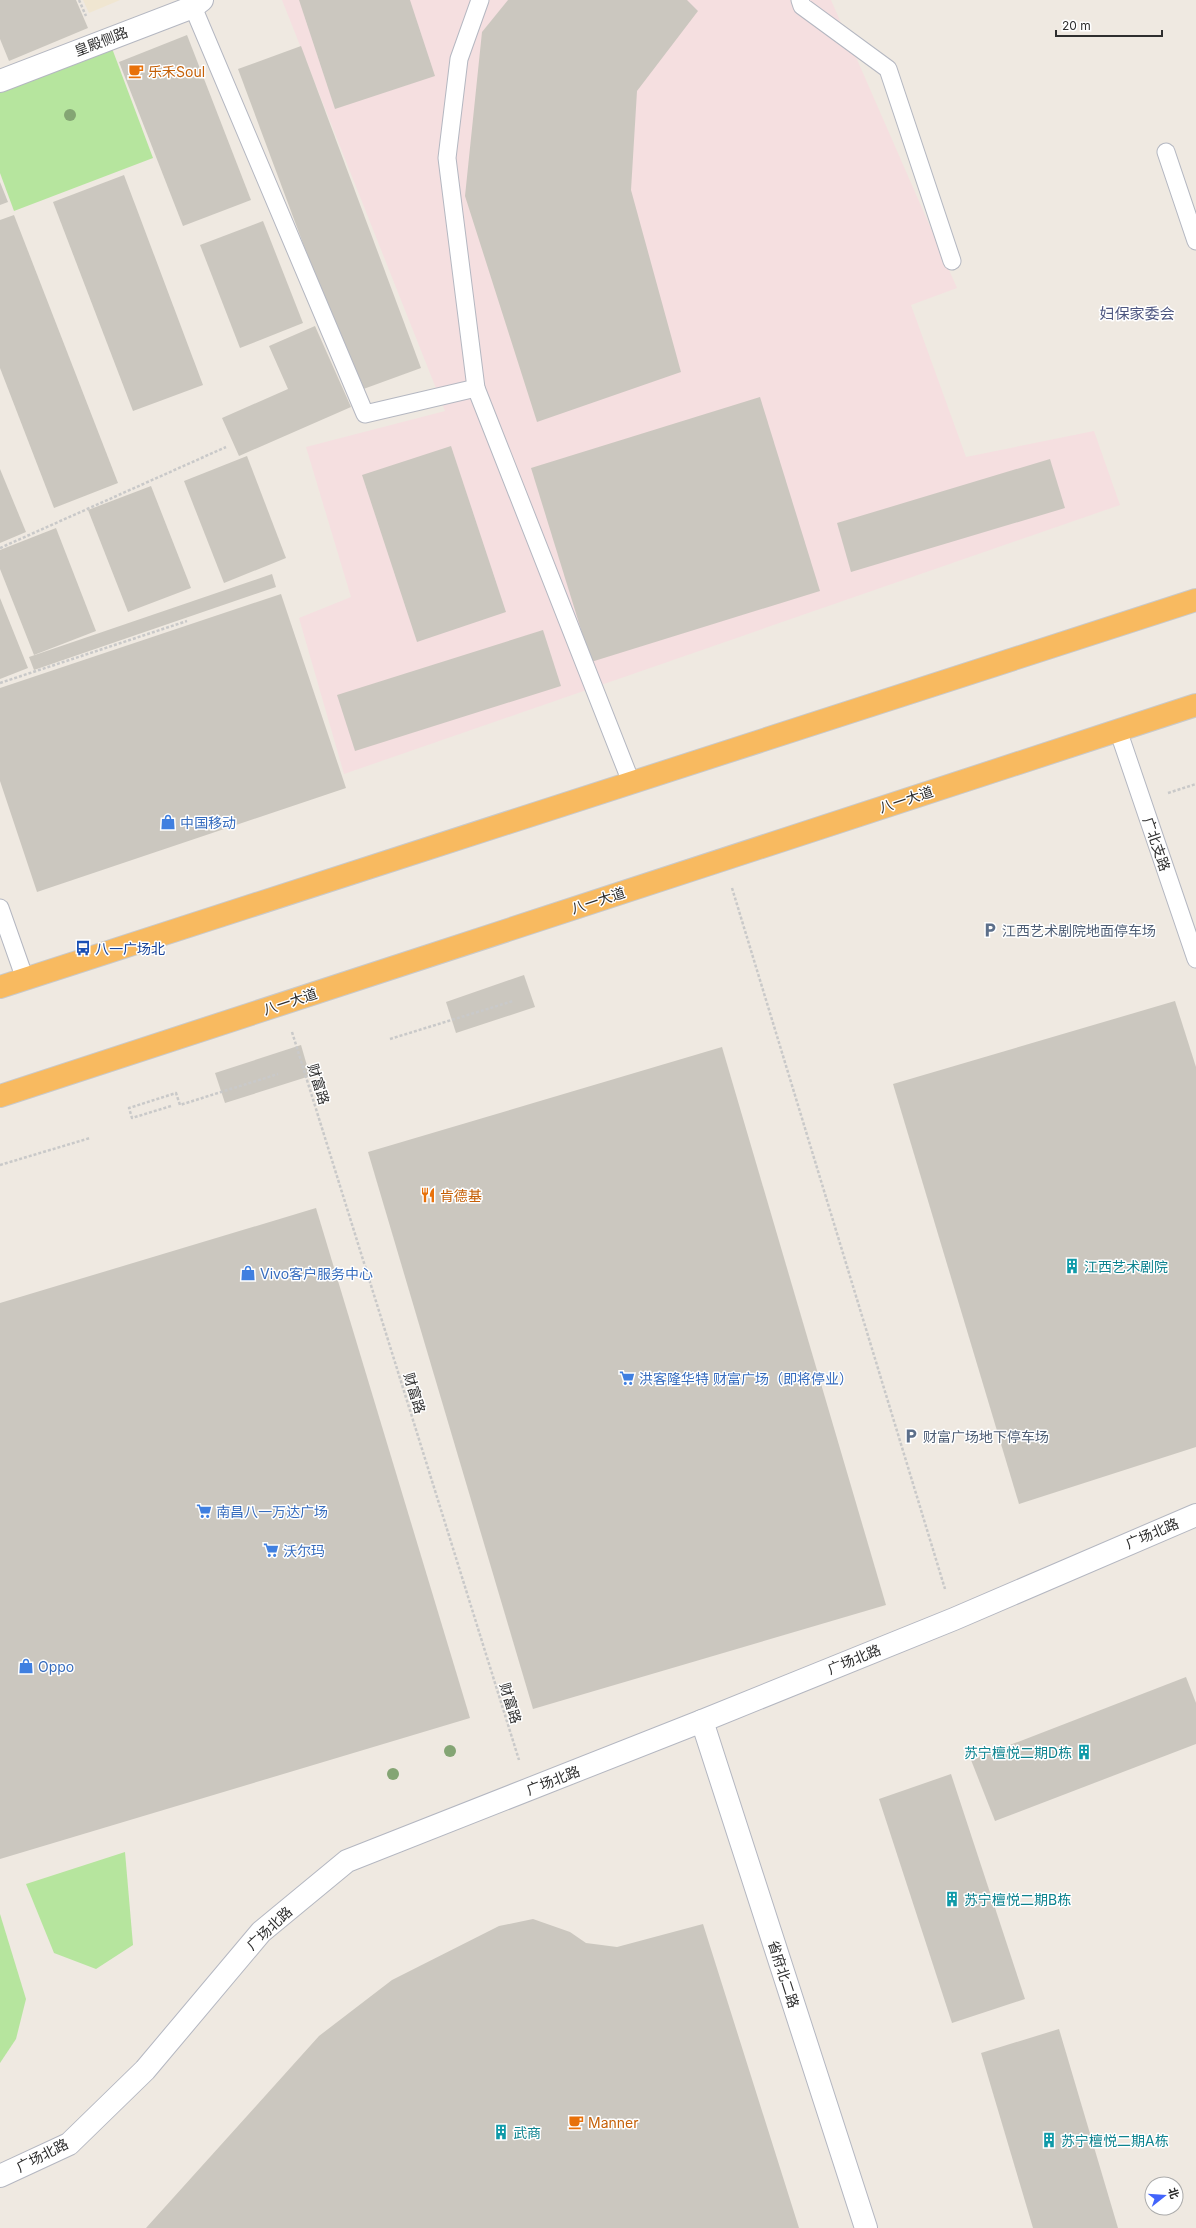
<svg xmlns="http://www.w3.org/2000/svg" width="1196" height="2228" font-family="Inter,'Noto Sans SC',sans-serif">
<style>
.education{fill:#f0e6d1}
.medical{fill:#f5dfe0}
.green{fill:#b6e59e}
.building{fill:#cbc7bf}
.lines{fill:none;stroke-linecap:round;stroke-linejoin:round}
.service-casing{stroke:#b4b7c1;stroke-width:19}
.minor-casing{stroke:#b4b7c1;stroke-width:24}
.tertiary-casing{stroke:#b4b7c1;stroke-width:24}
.trunk-casing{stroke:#c9c9c9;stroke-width:24}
.path{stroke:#c9c9c9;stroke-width:2.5;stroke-dasharray:3 2;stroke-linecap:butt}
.service{stroke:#fff;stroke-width:17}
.minor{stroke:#fff;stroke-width:22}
.tertiary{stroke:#fff;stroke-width:22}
.trunk{stroke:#f8ba60;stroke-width:22}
.tree{fill:#84a574}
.labels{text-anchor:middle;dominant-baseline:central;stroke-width:3;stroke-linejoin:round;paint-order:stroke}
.street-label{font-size:14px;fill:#2e2e2e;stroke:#fff}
.food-label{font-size:14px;fill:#c56008;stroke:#fff;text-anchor:start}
.shop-label{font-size:14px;fill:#366cbe;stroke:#fff;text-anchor:start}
.service-label{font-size:14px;fill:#4e5e75;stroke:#fff;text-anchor:start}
.transit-label{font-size:14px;fill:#164399;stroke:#fff;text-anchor:start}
.culture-label{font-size:14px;fill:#0d838f;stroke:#fff;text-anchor:start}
.neighbourhood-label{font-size:15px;fill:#4d5680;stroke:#fff}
</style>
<rect width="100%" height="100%" fill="#efe9e1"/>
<polygon class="education" points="83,0 120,0 89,13"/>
<polygon class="medical" points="282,0 831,0 957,288 911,305 966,457 1094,431 1120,505 344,774 299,618 351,597 306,447 445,411"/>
<g class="green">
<polygon points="110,43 153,158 14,211 0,173 0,84"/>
<polygon points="125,1852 133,1945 96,1969 54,1953 26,1884"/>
<polygon points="0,1914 26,1999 16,2039 0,2063"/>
</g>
<g class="building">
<polygon points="0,0 76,0 88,28 9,61 0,39"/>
<polygon points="299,0 410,0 435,76 335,109"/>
<polygon points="508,0 687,0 698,11 637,91 631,190 681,372 537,422 465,196 482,32"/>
<polygon points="187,35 251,200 183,226 119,62"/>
<polygon points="301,46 421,368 358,391 238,69"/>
<polygon points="124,175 203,385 133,411 53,202"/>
<polygon points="0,182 8,202 0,205"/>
<polygon points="14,215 118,483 54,508 0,368 0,220"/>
<polygon points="263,221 303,323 240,348 200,245"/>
<polygon points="315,326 351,407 239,456 222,418 288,389 269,346"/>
<polygon points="760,397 820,591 591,662 531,468"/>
<polygon points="451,446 506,612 417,642 362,475"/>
<polygon points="247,456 286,558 224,583 184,481"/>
<polygon points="1050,459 1065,508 851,572 837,523"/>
<polygon points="0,469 26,532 0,543"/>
<polygon points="151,486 191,588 128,612 88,510"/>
<polygon points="56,528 96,631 34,655 0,569 0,550"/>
<polygon points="272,574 276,587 34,670 29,657"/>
<polygon points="281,594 346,788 37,892 0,781 0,688"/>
<polygon points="0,598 28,668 0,679"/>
<polygon points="543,630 561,686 355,751 337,695"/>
<polygon points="524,975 535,1007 456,1033 446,1002"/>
<polygon points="1175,1001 1196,1067 1196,1447 1019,1504 893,1084"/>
<polygon points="301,1045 310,1076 225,1103 215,1073"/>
<polygon points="722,1047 886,1605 533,1709 368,1152"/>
<polygon points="316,1208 470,1718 0,1859 0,1303"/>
<polygon points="1186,1677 1196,1703 1196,1744 995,1821 971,1760"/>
<polygon points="951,1774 1025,1999 952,2023 879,1799"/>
<polygon points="533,1919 570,1932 586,1943 617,1947 703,1924 799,2228 146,2228 319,2036 392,1980 499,1926"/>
<polygon points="1059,2029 1118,2228 1033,2228 981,2053"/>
</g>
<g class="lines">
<g class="service-casing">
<g id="service">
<polyline points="480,0 459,59 447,158 476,388 631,782"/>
<polyline points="800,0 802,6 888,69 952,261"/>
<polyline points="193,7 365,414 476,388"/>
<polyline points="1166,152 1196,241"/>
<polyline points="1118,730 1196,959"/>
<polyline points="0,908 25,979"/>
</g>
</g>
<g class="minor-casing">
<g id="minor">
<polyline points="0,81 193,7 202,0"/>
<polyline points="702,1721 866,2228"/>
</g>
</g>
<g class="tertiary-casing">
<polyline id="tertiary" points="0,2176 69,2144 145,2070 261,1932 347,1861 702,1721 954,1619 1196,1515"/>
</g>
<g class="trunk-casing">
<g id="trunk">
<polyline points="0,987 1196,600"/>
<polyline points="0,1096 1196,705"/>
</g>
</g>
<g class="path">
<polyline points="79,0 86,16"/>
<polyline points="0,548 226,447"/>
<polyline points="0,683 187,621"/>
<polyline points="1168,793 1196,784"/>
<polyline points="732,888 945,1589"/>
<polyline points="292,1032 519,1760"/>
<polyline points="390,1039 513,1001"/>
<polyline points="171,1106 132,1118 129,1108 176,1093 180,1105 278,1074"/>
<polyline points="0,1165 90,1138"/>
</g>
<use href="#service" class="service"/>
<use href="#minor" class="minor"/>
<use href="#tertiary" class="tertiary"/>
<use href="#trunk" class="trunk"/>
</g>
<g class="tree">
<circle cx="70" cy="115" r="6"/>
<circle cx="450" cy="1751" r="6"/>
<circle cx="393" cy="1774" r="6"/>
</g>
<defs>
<g id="cafe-bare" transform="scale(1.2)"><path d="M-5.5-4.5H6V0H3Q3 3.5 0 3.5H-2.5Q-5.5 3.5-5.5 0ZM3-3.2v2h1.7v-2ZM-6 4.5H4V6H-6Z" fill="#e8710a" stroke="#fff" stroke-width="2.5" paint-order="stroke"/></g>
<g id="shop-bare" transform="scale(1.2)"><path d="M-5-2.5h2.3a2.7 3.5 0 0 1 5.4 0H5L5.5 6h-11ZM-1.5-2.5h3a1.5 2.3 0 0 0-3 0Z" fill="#3f7fe0" stroke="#fff" stroke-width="2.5" paint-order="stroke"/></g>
<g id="parking-bare" transform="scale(1.2)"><path d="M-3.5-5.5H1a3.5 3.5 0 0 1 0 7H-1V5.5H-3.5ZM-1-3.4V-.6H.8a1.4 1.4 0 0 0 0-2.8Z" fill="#5c6f8a" stroke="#fff" stroke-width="2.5" paint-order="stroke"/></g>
<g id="bus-bare" transform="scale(1.2)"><path d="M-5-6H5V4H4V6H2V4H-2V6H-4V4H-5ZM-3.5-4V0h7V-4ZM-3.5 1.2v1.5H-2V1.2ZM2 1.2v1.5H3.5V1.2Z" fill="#1a4fb4" stroke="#fff" stroke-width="2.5" paint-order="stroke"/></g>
<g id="restaurant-bare" transform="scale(1.2)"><path d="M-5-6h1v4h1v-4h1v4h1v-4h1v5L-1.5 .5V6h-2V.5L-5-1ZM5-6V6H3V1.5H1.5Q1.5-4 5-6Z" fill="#e8710a" stroke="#fff" stroke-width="2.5" paint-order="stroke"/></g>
<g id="building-bare" transform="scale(1.2)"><path d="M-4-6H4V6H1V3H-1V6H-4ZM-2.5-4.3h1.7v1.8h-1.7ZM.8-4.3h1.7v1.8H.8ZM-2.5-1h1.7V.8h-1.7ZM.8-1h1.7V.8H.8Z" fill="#0f9aa8" stroke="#fff" stroke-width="2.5" paint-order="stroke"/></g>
<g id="supermarket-bare" transform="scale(1.2)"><path d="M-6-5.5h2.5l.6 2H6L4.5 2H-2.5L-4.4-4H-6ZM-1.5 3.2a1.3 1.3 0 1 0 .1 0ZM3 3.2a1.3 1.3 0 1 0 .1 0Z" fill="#3f7fe0" stroke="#fff" stroke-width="2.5" paint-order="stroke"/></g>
</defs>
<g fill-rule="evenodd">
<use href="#cafe-bare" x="136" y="71"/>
<use href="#shop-bare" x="168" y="822"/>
<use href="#parking-bare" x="990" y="930"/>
<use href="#bus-bare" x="83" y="948"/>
<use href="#restaurant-bare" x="428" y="1195"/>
<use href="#building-bare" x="1072" y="1266"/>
<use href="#shop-bare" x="248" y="1273"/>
<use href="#supermarket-bare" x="627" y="1378"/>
<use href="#parking-bare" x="911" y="1436"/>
<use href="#supermarket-bare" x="204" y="1511"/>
<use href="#supermarket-bare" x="271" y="1550"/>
<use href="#shop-bare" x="26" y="1666"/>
<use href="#building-bare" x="1084" y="1752"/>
<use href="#building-bare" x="952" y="1899"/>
<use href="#cafe-bare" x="576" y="2122"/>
<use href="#building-bare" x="501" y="2132"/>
<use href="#building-bare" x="1049" y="2140"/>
</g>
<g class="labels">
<g class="street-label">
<text transform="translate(101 41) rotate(-21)">皇殿侧路</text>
<text transform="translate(906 799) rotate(-18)">八一大道</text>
<text transform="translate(1157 844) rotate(71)">广北支路</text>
<text transform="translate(598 900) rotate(-18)">八一大道</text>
<text transform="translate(290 1001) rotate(-18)">八一大道</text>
<text transform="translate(319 1084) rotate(73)">财富路</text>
<text transform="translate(415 1393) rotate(73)">财富路</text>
<text transform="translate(1152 1533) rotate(-23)">广场北路</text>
<text transform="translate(854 1659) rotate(-22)">广场北路</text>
<text transform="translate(511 1703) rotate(73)">财富路</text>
<text transform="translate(553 1780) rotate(-21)">广场北路</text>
<text transform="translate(269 1928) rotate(-43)">广场北路</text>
<text transform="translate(784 1974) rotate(72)">省府北二路</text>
<text transform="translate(42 2155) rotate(-27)">广场北路</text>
</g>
<g class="food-label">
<text x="148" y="71">乐禾Soul</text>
<text x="440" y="1195">肯德基</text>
<text x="588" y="2122">Manner</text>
</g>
<g class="shop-label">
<text x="180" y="822">中国移动</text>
<text x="260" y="1273">Vivo客户服务中心</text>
<text x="639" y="1378">洪客隆华特 财富广场（即将停业）</text>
<text x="216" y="1511">南昌八一万达广场</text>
<text x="283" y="1550">沃尔玛</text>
<text x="38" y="1666">Oppo</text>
</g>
<g class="service-label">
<text x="1002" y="930">江西艺术剧院地面停车场</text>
<text x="923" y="1436">财富广场地下停车场</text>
</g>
<g class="transit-label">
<text x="95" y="948">八一广场北</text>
</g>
<g class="culture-label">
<text x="1084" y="1266">江西艺术剧院</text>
<text x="1072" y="1752" text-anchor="end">苏宁檀悦二期D栋</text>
<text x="964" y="1899">苏宁檀悦二期B栋</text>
<text x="513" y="2132">武商</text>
<text x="1061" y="2140">苏宁檀悦二期A栋</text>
</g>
<g class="neighbourhood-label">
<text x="1137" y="313">妇保家委会</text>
</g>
</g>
<g transform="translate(1164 2196) rotate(73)"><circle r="19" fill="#ffffff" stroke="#ababab"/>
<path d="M0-3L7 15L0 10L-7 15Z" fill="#4264fb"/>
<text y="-6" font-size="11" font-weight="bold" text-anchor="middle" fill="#2e2e2e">北</text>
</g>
<path d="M1056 30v6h106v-6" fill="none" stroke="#2e2e2e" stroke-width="2"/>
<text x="1062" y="30" font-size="12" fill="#2e2e2e" stroke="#ffffff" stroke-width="3" paint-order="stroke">20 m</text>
</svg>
